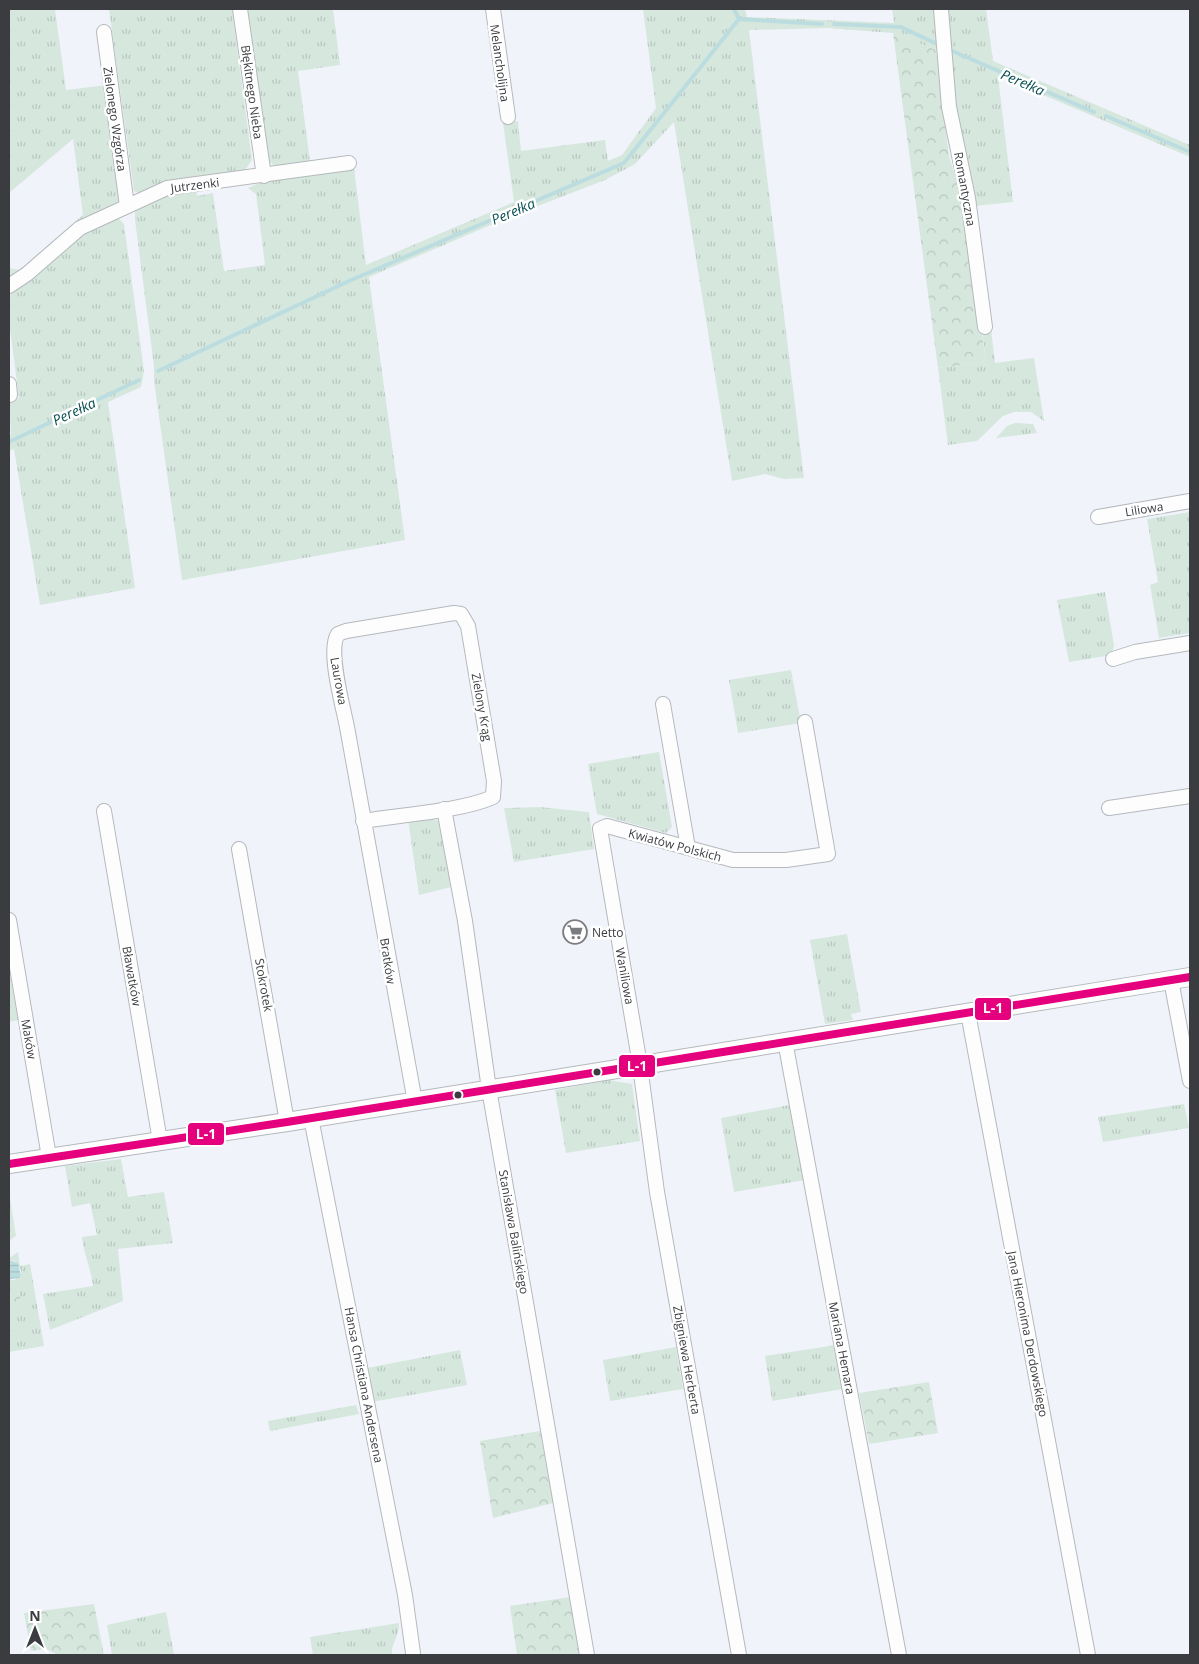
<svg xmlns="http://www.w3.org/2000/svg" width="1199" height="1664" font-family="'Open Sans',sans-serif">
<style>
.grass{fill:url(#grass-tufts)}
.forest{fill:url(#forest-crowns)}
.water{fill:url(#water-rules)}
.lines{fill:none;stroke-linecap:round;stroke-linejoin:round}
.stream{stroke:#bcdde0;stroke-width:4}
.minor-casing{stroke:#b5b9bd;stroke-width:16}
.tertiary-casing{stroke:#b5b9bd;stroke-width:20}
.minor{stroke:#fdfdfe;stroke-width:14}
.tertiary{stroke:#fdfdfe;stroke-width:18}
.bus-1-casing{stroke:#fff;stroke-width:11}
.bus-1{stroke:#e5007d;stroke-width:8}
.bus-dot{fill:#3a3c40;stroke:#fff;stroke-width:2}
.labels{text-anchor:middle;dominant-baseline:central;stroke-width:5;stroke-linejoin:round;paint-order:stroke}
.street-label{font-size:12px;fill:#3a3c40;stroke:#fff}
.poi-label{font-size:12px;fill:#3a3c40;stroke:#fff;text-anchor:start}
.water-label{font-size:14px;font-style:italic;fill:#084e51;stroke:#fff}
.line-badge{stroke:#fff;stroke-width:2}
.badge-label{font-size:14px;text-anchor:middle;font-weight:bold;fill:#fff}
</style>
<defs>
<pattern id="grass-tufts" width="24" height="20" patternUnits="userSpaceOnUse" patternTransform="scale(1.25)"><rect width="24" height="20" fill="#d6e7de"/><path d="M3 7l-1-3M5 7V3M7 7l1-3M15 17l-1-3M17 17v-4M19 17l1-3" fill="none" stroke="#b8c7c0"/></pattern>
<pattern id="forest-crowns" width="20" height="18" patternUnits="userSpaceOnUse" patternTransform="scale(1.25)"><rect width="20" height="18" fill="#d6e7de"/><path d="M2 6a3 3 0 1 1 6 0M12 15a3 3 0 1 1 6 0" fill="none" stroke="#b8c7c0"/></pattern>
<pattern id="water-rules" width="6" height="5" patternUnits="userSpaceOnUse" patternTransform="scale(1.25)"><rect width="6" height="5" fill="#bcdde0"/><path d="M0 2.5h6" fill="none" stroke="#a2bfc1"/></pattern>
</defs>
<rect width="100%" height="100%" fill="#f0f4fa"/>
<g class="grass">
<polygon points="9,9 55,9 66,90 107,85 121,199 117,205 22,275 10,278 9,268 19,270 83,215 73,139 9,193"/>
<polygon points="109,9 232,9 252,160 245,170 169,180 139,193 134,191"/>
<polygon points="246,9 333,9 340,65 298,71 310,161 275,166 267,160"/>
<polygon points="643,9 745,9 747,17 894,23 892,9 937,9 941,39 936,50 893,33 827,28 749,30 804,478 784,479 765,474 732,481 674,122 635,164 605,180 512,216 369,277 405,540 182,580 154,381 154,366 135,220 135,206 172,190 196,187 197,196 213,193 224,271 265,265 256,194 248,188 259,183 354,168 366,265 514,202 503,123 518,121 521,151 605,140 608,161 622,155 656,108"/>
<polygon points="945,9 986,9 993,61 1190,145 1190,157 998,76 1013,202 975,206 953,101"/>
<polygon points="116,215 124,224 144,371 141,387 108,402 135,588 40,605 14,449 9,451 9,435 11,435 9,402 19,398 9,321 9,296 84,230"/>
<polygon points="991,329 995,363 1034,358 1044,421 1031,412 1014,412 1003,416 977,441 948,445 938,368 986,362 982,330"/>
<polygon points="1015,423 1033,424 1037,433 996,438 1007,426"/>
<polygon points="1190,512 1190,633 1159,638 1150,585 1158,582 1147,519"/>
<polygon points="1105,592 1114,645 1112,655 1069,662 1057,600"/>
<polygon points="791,670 801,723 738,733 729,680"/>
<polygon points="659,752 672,827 666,833 597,814 588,764"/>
<polygon points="540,807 589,812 594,849 514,862 504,808"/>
<polygon points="424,816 438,821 451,887 419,895 408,819"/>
<polygon points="847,934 861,1012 851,1014 853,1020 825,1024 810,940"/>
<polygon points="9,968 18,1020 9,1022"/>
<polygon points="608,1080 632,1084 640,1141 566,1153 555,1090"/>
<polygon points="1184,1104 1189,1128 1103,1142 1098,1117"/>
<polygon points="789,1105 805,1180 734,1192 721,1118"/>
<path d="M121 1159 128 1197 164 1192 173 1243 118 1249 123 1301 50 1330 43 1294 93 1286C91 1269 84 1255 82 1237L97 1235 90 1203 72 1207 65 1166Z"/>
<polygon points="9,1192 16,1236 9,1241"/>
<polygon points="18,1252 20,1266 30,1264 44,1346 9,1352 9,1309 11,1310 21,1300 14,1280 21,1276 21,1270 15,1261 9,1260 9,1258"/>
<polygon points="836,1345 843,1389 772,1401 765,1356"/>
<polygon points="676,1347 683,1389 610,1401 603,1360"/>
<polygon points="460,1350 467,1385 372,1402 367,1368"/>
<polygon points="356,1405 359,1414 270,1431 268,1421"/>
<polygon points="166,1612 174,1655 112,1655 107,1625"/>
<path d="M399 1623C400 1636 391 1642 392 1655H313L310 1637Z"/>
</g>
<g class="forest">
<polygon points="893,33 936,50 949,156 964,204 986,362 938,368"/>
<polygon points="9,1279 14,1280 21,1300 18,1307 11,1310 9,1309"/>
<polygon points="929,1382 938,1433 869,1444 859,1393"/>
<polygon points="540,1431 553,1503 493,1518 480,1441"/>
<polygon points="570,1597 579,1655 517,1655 510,1606"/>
<polygon points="94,1604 104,1655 58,1655 46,1649 31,1651 24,1613"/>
</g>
<polygon class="water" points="9,1260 18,1263 21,1276 19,1278 9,1279"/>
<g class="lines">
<g class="stream">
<polyline points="734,9 739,19"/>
<polyline points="834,24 901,27 937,44"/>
<polyline points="952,51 1094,112"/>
<polyline points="1106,116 1190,152"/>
<polyline points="158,371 349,281 624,163 739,19 822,24"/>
<polyline points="9,442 139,380"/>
</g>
<g class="minor-casing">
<g id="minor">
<polyline points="240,9 264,176"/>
<polyline points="493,9 508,117"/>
<polyline points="941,9 949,107 968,198 985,327"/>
<polyline points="104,32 127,206"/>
<polyline points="9,286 27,274 80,228 167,188 349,163"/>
<polyline points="9,384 10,395"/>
<polyline points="1098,517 1190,501"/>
<polyline points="1113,659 1135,652 1190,643"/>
<polyline points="663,704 688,848"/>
<polyline points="1109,808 1190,796"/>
<polyline points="444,809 465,921 489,1089 587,1655"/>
<polyline points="104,811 160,1141"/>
<path d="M363 821C399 815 462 811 493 797L494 781 468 626 461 614 454 613 346 631 338 634C327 650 343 706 347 727 369 852 392 977 415 1102"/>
<polyline points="239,849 287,1122"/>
<polyline points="9,920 49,1157"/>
<polyline points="1171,980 1190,1081"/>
<polyline points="968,1013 1088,1655"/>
<polyline points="785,1041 899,1655"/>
<polyline points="311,1118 405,1595 413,1653"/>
<polyline points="739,1655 657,1192 639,1059 600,829 607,826 733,860 786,860 828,854 805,722"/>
</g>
</g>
<g class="tertiary-casing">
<polyline id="tertiary" points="9,1164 287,1122 1190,977"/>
</g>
<use href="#minor" class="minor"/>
<use href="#tertiary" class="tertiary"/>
<g class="bus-1-casing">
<polyline id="bus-1" points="9,1164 287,1122 1190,977"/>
</g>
<use href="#bus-1" class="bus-1"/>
</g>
<defs>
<g id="supermarket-ring" transform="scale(1.25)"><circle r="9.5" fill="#fff" stroke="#7a7c81" stroke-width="1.5"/><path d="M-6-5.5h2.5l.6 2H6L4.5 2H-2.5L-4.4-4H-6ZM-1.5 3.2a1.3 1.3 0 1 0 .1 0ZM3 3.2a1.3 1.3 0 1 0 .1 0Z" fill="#7a7c81"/></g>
</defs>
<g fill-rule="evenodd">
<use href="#supermarket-ring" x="575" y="932"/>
</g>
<g class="bus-dot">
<circle cx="597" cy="1072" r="4.5"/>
<circle cx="458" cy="1095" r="4.5"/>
</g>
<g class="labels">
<g class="street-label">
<text transform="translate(500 63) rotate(82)">Melancholijna</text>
<text transform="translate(252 92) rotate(82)">Błękitnego Nieba</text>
<text transform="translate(115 119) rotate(82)">Zielonego Wzgórza</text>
<text transform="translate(195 185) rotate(-7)">Jutrzenki</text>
<text transform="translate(965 189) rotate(80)">Romantyczna</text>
<text transform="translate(1144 509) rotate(-9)">Liliowa</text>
<text transform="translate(339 681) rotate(80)">Laurowa</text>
<text transform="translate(482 707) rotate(80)">Zielony Krąg</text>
<text transform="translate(675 845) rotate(15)">Kwiatów Polskich</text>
<text transform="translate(388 961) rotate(81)">Bratków</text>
<text transform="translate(132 976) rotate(80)">Bławatków</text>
<text transform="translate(625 976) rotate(80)">Waniliowa</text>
<text transform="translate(264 985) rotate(80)">Stokrotek</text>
<text transform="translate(29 1039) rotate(80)">Maków</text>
<text transform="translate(514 1232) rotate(80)">Stanisława Balińskiego</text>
<text transform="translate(1028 1334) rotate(79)">Jana Hieronima Derdowskiego</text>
<text transform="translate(842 1348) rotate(79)">Mariana Hemara</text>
<text transform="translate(687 1360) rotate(80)">Zbigniewa Herberta</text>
<text transform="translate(364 1385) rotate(79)">Hansa Christiana Andersena</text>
</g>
<g class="poi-label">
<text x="592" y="932">Netto</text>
</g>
<g class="water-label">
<text transform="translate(1023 82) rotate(23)">Perełka</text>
<text transform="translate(513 211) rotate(-23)">Perełka</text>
<text transform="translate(74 411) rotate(-25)">Perełka</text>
</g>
</g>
<g class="line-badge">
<rect x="974" y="997" width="38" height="24" rx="5" fill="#e5007d"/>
<rect x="618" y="1054" width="38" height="24" rx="5" fill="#e5007d"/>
<rect x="187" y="1122" width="38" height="24" rx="5" fill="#e5007d"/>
</g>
<g class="badge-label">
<text x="993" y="1013">L-1</text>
<text x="637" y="1071">L-1</text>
<text x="206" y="1139">L-1</text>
</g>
<rect width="1199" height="1664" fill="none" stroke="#3a3c40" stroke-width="20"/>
<g transform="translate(35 1629)" stroke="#ffffff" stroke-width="4" paint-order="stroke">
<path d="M0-4L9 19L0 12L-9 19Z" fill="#3a3c40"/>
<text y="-8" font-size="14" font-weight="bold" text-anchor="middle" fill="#3a3c40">N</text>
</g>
</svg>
